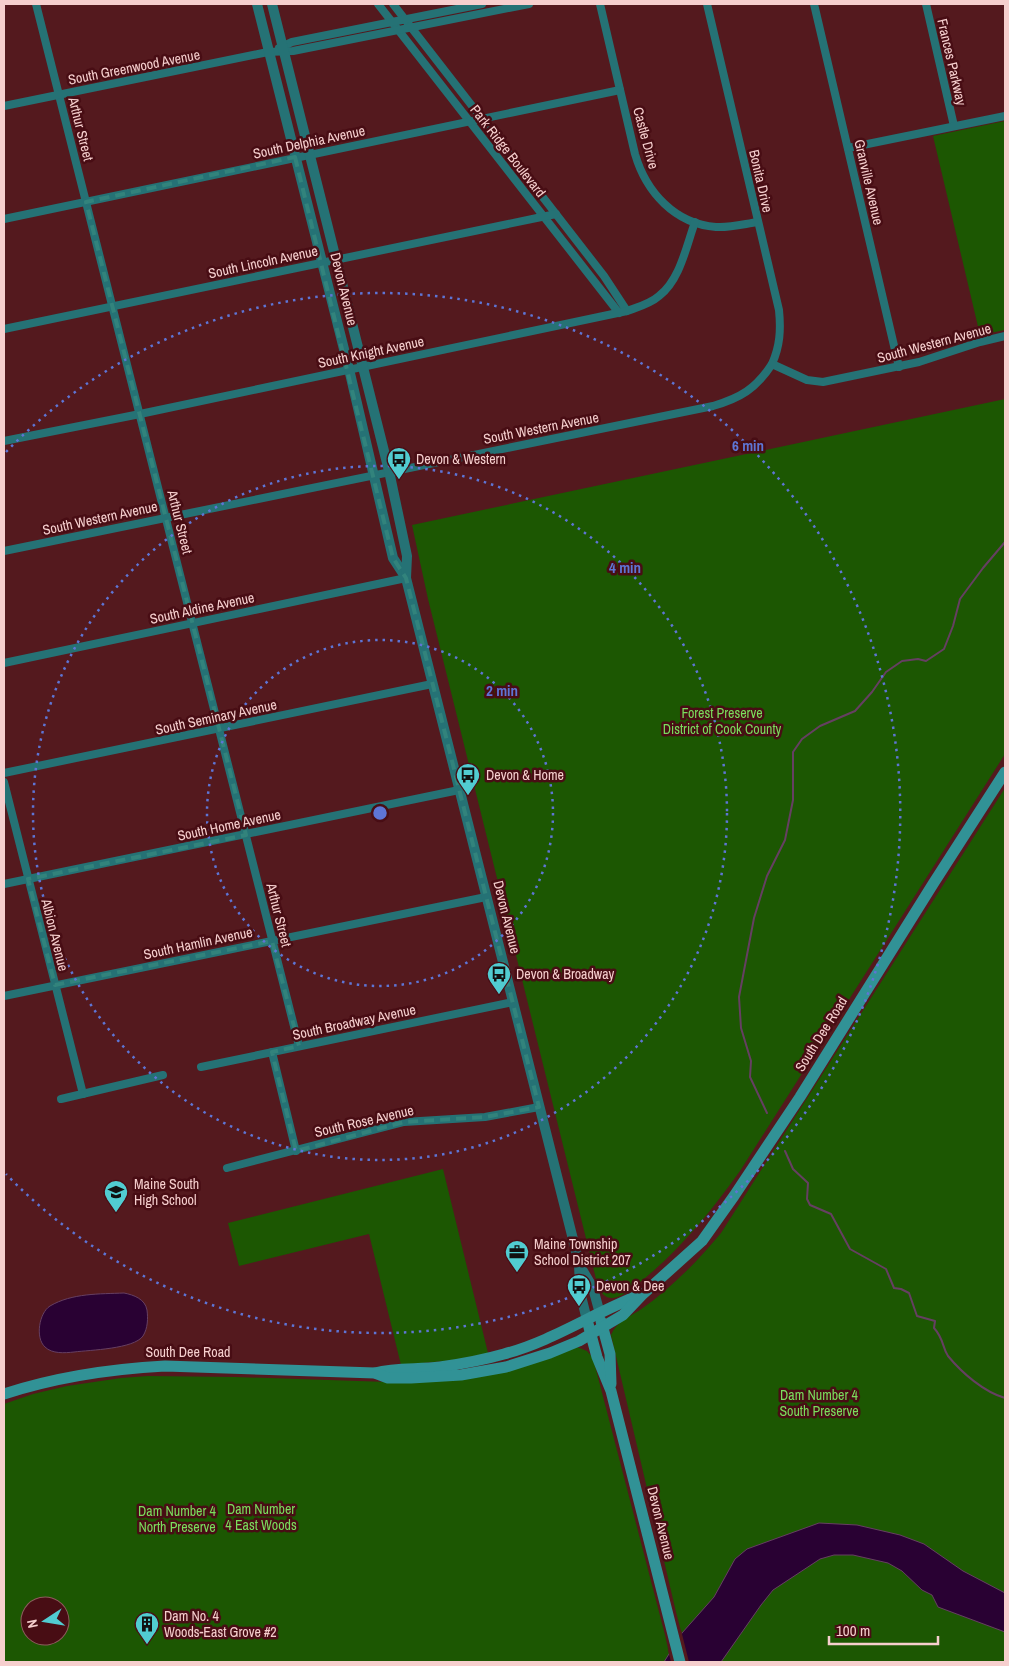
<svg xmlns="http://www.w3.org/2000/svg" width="1009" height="1666" font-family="'Archivo Narrow',sans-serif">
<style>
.green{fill:#1c5702;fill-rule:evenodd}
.water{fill:#290133;stroke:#663f62}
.pier{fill:#54191e}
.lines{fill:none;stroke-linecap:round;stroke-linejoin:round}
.stream{stroke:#663f62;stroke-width:2}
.minor{stroke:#257275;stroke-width:8}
.tertiary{stroke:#257275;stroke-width:10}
.secondary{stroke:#319296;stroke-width:11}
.marked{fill:none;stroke:#32837c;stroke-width:4;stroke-dasharray:10 6;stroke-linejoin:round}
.ring{fill:none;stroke:#5e75d5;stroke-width:2.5;stroke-dasharray:2.5 5}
.labels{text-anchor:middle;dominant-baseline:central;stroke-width:5;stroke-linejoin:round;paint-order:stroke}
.street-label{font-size:14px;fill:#f6cfce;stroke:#480d14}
.poi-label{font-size:14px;fill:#f6cfce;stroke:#480d14;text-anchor:start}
.park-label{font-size:14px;fill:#7ade5d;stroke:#480d14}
.centre{fill:#5e75d5;stroke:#480d14;stroke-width:2.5}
.ring-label{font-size:15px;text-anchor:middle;font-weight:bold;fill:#5e75d5;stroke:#480d14;stroke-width:5;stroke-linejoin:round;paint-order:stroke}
</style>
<rect width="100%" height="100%" fill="#54191e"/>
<g class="green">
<polygon points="1005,121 1005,330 980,335 933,136"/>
<path d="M1005 399V754L740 1171C710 1213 679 1251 639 1283 632 1288 622 1298 612 1298 605 1298 601 1293 598 1287L428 599 412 525Z"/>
<path d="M1005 788V1662H689L676 1612 611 1335C616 1322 629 1317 640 1310 670 1289 697 1262 721 1233Z"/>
<polygon points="443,1169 488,1353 455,1360 401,1365 369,1234 239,1266 228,1223"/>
<path d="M577 1347 587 1351 593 1358 665 1635 671 1662H4V1404L33 1394 67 1386 121 1378 148 1376 235 1377 418 1383ZM30 1606H60V1636H30Z"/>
</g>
<g class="water">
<path d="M124 1293C134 1295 145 1299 147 1310 148 1318 148 1328 143 1336 134 1349 90 1350 74 1352 65 1353 52 1354 45 1347 35 1338 39 1313 50 1306 72 1293 100 1294 124 1293Z"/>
<polygon points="819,1523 857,1525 900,1535 924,1544 963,1571 1005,1593 1005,1632 938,1607 932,1595 922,1590 902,1571 888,1563 853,1555 834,1555 820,1559 773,1590 761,1605 721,1662 664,1662 682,1633 714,1597 735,1559 747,1549"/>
</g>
<polygon class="pier" points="681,1630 689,1662 671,1662 668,1650"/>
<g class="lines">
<g class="stream">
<polyline points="767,1113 750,1077 751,1061 741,1028 739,997 754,918 767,876 785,840 793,800 793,752 802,739 820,726 855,711 872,692 886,672 902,661 918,659 926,661 944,649 953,626 960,599 983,568 1005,542"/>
<path d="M785 1151 793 1169 808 1183 807 1199 810 1205 831 1214 850 1249 886 1269 894 1288 901 1289 909 1293 917 1316 935 1321 934 1328C944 1339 942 1347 948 1356 962 1373 984 1392 1005 1398"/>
</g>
<g class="minor">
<polyline points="36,4 299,1046"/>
<polyline points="378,4 619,313"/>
<polyline points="393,4 604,276 627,311"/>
<path d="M600 4 635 154C646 192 675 224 716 227 730 228 744 224 758 222"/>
<path d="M707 4 779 310C781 330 780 346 772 364"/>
<polyline points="814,4 899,367"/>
<polyline points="926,4 954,126"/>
<polyline points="279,48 292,42 482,4"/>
<polyline points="4,106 268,52 293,51 529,4"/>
<polyline points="848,148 1005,116"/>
<polyline points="4,219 620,90"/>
<polyline points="4,329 556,214"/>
<path d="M4 441 140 414 627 311C638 307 650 304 659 296 680 280 686 247 695 222"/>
<path d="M4 551 713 406C740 398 756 389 772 364L807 380 823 382 919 362 980 342 1005 336"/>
<polyline points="4,663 406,578"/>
<polyline points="4,773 432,684"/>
<polyline points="4,782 83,1094"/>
<polyline points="4,884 459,790"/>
<polyline points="4,996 486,897"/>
<polyline points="272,1052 296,1151"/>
<polyline points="201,1067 513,1002"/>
<polyline points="61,1099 163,1075"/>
<polyline points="227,1168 404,1122 485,1117 539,1107"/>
</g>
<g class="tertiary">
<polyline points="257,4 349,369 393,558 406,578"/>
<polyline points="272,4 389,471 407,556 406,578 579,1263 580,1292 587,1320"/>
<polyline points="580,1266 593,1288 600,1314"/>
</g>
<g class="secondary">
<polyline points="587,1320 597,1357 611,1391 680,1662"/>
<polyline points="601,1321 610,1354 611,1384"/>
<path d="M375 1373C397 1367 418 1370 440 1367 461 1364 483 1360 504 1354 553 1341 593 1313 640 1295"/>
<path d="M4 1394C56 1377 110 1369 165 1366L375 1373 388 1378H411L461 1375 506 1367 550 1353 579 1341 623 1315 642 1295 702 1241 734 1196 800 1097 933 884 1005 772"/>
</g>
</g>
<path class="marked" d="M295 157 393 558 406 578 539 1107 485 1117 404 1122 296 1151 272 1052 299 1046 272 941 55 985 28 879 246 835 86 202Z"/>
<g class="ring">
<circle cx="380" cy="813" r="173"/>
<circle cx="380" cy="813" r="347"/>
<path d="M6 452A520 520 0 1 1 6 1174"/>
</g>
<defs>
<g id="bus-pin" transform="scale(1.25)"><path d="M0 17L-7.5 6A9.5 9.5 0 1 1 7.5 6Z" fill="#51ccd1" stroke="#480d14"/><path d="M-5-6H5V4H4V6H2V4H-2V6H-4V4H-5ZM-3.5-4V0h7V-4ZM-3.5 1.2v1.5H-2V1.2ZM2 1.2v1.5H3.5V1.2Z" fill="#111"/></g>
<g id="school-pin" transform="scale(1.25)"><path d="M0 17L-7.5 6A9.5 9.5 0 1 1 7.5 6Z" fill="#51ccd1" stroke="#480d14"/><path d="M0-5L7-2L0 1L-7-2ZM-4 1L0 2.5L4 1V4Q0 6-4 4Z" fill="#111"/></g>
<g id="office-pin" transform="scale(1.25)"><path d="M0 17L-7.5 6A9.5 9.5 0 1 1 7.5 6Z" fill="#51ccd1" stroke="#480d14"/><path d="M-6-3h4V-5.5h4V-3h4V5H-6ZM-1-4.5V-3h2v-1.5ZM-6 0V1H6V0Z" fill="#111"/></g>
<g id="building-pin" transform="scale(1.25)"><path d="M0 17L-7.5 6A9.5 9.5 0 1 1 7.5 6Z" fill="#51ccd1" stroke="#480d14"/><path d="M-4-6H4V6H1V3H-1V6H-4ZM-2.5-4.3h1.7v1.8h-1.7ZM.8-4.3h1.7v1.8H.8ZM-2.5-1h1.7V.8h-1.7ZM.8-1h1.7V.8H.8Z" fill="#111"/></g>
</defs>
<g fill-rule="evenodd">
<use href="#bus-pin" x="399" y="459"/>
<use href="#bus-pin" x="468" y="775"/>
<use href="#bus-pin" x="499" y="974"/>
<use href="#school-pin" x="116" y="1192"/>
<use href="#office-pin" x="517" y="1252"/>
<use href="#bus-pin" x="579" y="1286"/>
<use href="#building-pin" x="147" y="1624"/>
</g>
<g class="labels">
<g class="street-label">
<text transform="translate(952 62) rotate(77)">Frances Parkway</text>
<text transform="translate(134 67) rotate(-11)">South Greenwood Avenue</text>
<text transform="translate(81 129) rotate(76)">Arthur Street</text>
<text transform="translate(646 138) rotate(75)">Castle Drive</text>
<text transform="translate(309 142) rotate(-12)">South Delphia Avenue</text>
<text transform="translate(508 151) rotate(52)">Park Ridge Boulevard</text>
<text transform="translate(761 181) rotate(77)">Bonita Drive</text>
<text transform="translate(869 182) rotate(77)">Granville Avenue</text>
<text transform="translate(263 262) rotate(-12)">South Lincoln Avenue</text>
<text transform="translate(344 289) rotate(76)">Devon Avenue</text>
<text transform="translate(934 343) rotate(-15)">South Western Avenue</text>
<text transform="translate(371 352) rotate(-12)">South Knight Avenue</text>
<text transform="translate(541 428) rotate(-11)">South Western Avenue</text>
<text transform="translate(100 518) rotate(-12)">South Western Avenue</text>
<text transform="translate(180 522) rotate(76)">Arthur Street</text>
<text transform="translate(202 608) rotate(-12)">South Aldine Avenue</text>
<text transform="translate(216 717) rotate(-12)">South Seminary Avenue</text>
<text transform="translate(229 825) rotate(-12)">South Home Avenue</text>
<text transform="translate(279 915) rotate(76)">Arthur Street</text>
<text transform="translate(507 917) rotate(76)">Devon Avenue</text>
<text transform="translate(55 935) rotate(76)">Albion Avenue</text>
<text transform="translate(198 943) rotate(-12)">South Hamlin Avenue</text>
<text transform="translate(354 1022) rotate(-12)">South Broadway Avenue</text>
<text transform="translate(821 1034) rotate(-58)">South Dee Road</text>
<text transform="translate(364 1121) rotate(-13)">South Rose Avenue</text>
<text x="188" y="1352">South Dee Road</text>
<text transform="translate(661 1523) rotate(76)">Devon Avenue</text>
</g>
<g class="poi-label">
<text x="416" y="459">Devon &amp; Western</text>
<text x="486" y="775">Devon &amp; Home</text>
<text x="516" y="974">Devon &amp; Broadway</text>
<text x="134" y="1184">Maine South<tspan x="134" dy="16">High School</tspan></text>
<text x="534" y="1244">Maine Township<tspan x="534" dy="16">School District 207</tspan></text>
<text x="596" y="1286">Devon &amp; Dee</text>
<text x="164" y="1616">Dam No. 4<tspan x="164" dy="16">Woods-East Grove #2</tspan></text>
</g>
<g class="park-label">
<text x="722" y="713">Forest Preserve<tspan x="722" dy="16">District of Cook County</tspan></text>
<text x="819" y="1395">Dam Number 4<tspan x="819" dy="16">South Preserve</tspan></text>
<text x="261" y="1509">Dam Number<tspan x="261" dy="16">4 East Woods</tspan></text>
<text x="177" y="1511">Dam Number 4<tspan x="177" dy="16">North Preserve</tspan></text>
</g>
</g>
<circle cx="380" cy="813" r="8" class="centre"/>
<g class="ring-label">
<text x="748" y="451">6 min</text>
<text x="625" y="573">4 min</text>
<text x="502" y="696">2 min</text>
</g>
<rect width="1009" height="1666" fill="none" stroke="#f6cfce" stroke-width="10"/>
<g transform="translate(45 1621) rotate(258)"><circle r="24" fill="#480d14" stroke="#8e5b5e"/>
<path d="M0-4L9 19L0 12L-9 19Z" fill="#51ccd1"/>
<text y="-8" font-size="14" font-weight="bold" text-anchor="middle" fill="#f6cfce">N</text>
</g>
<path d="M829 1636v8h109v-8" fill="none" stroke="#f6cfce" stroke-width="2.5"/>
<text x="836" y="1636" font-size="15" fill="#f6cfce" stroke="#480d14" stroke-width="4" paint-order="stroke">100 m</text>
</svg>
